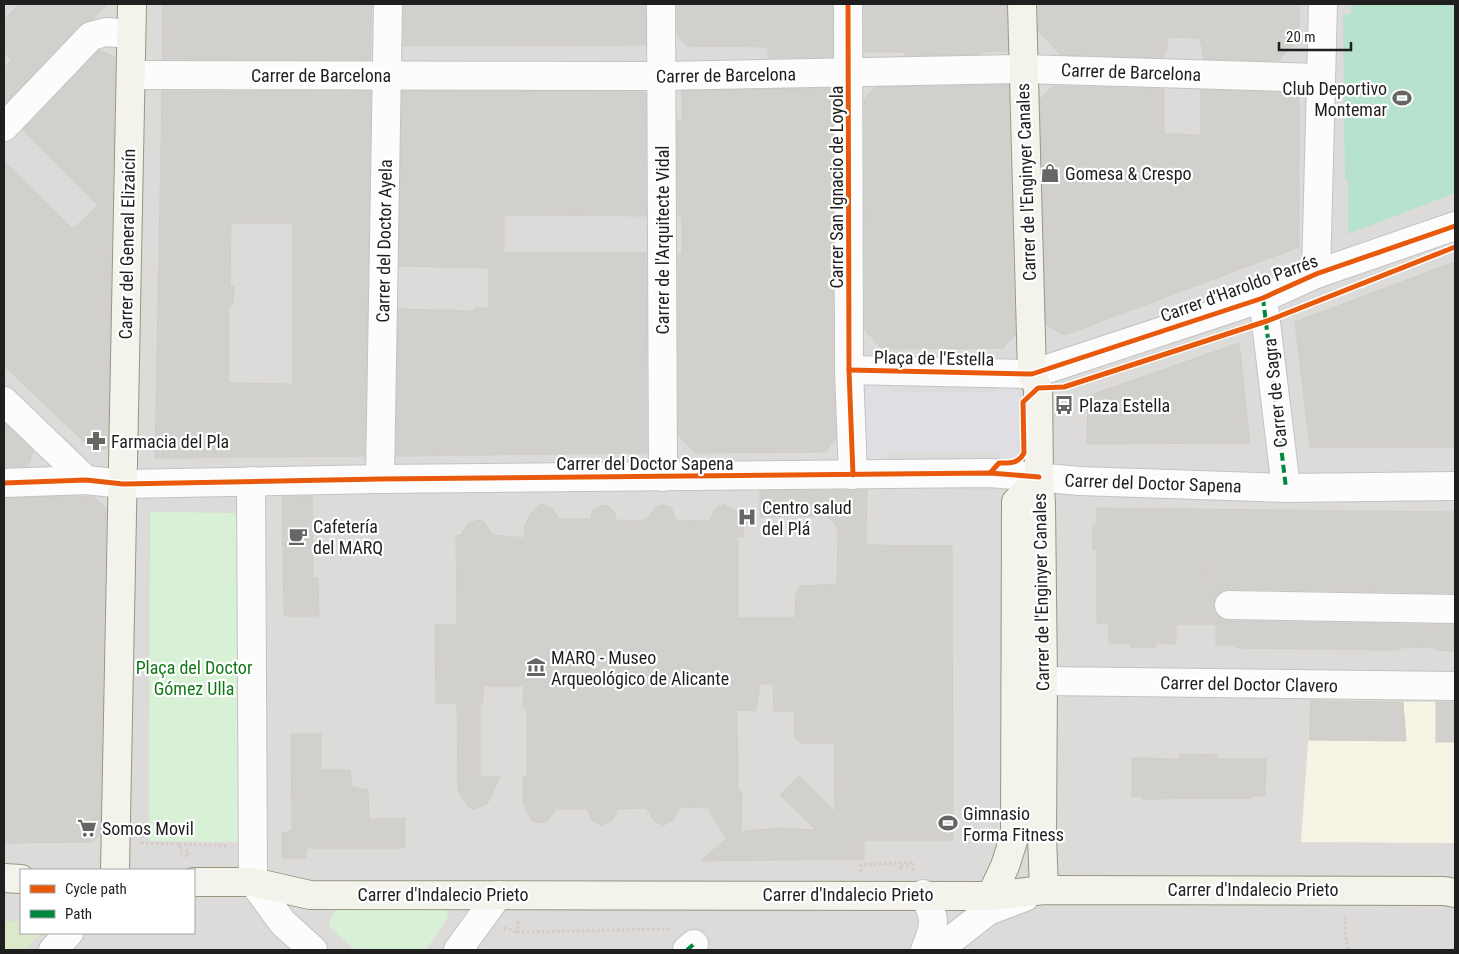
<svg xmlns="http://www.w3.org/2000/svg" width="1459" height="954" font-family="'Roboto Condensed',sans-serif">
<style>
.residential{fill:#dcdbd9;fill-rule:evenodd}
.education{fill:#f6f4e5}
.grass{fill:#dbe8c9}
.park{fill:#d8f1d6}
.pitch{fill:#b6e2ce}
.plaza{fill:#dfdee2}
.building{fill:#d2d0cd;stroke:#d0cdc9;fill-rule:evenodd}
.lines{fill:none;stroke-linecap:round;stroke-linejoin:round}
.street-casing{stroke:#c4c3c2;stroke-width:30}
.secondary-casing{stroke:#969681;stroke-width:30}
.path{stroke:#d6c9c7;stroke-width:3;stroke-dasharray:2.5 2.5;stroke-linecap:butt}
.street{stroke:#fcfcfc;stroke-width:28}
.secondary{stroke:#f3f3eb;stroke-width:28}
.quiet{stroke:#00873e;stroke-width:4;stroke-dasharray:8 4;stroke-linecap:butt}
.cycleway-casing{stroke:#fff;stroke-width:8}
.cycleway{stroke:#e8590c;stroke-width:5}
.labels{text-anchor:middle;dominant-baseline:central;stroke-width:4.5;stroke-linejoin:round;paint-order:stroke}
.street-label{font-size:18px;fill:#1f1f1f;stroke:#fff}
.poi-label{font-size:18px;fill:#1f1f1f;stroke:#fff;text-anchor:start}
.park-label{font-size:18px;fill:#127817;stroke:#fff}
</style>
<rect width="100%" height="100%" fill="#edebe8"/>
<path class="residential" d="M4 4H1455V950H4ZM21 870H194V933H21Z"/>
<polygon class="education" points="1311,701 1455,702 1455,843 1301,842"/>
<polygon class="grass" points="4,921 21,921 21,933 41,933 25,950 4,950"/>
<g class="park">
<polygon points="150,512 239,513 238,842 149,841"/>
<path d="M441 906 448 913V917L426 950H354L330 927C328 917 334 912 341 907Z"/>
</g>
<polygon class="pitch" points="1351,4 1455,4 1455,193 1348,234 1348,180 1345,179 1343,14 1351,14"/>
<polygon class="plaza" points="880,381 894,392 992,392 999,388 1002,384 1016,383 1019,389 1018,456 1009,462 992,451 891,451 882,460 874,462 868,458 866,453 866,387 868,384"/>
<g class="building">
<polygon points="19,4 107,4 92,20 80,25 4,105 4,68 12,60 4,52 4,20"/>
<polygon points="162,4 372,4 370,60 163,59"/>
<polygon points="404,4 645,4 646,45 403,46"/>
<polygon points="677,4 832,4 833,57 768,58 768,47 687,46 677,35"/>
<polygon points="864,4 1006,4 1008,51 980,52 982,54 903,56 907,52 864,52"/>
<polygon points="1038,4 1299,4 1299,38 1278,61 1204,59 1200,38 1167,37 1167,51 1164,51 1164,58 1061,55 1038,31"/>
<polygon points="99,50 115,57 108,448 94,451 4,366 4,161 73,229 98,205 23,130"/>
<polygon points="1008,85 1015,335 1003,348 882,349 865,330 864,100 875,87"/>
<polygon points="1053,86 1164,89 1164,134 1201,135 1201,90 1299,93 1299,247 1065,335 1046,325 1040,99"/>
<polygon points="833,88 833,370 836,439 825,452 695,453 678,435 678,254 682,254 682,216 678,216 677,119 682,124 682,91"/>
<path d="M162 91H371L365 456 155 458ZM231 223H293V384L229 383V307L233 304 234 286H230Z"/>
<polygon points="402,91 646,92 646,216 504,215 504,253 646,253 647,453 396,456 398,309 475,311 475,308 489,308 489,268 399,266"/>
<polygon points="1455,262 1455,447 1310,447 1295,322"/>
<polygon points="1239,343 1250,443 1087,444 1088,396"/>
<polygon points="4,422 33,451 28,466 4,467"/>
<path d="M867 490 866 545 952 546 953 840H864V859L701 861 727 838 712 817 709 808 681 807 672 821 664 825 655 822 646 808 618 809 612 820 602 825 592 820 587 809H556L547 822 536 823 531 820 523 802V776H527V708H523L524 686H483V703H480V777H500L487 804 474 809 468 806 458 791 457 703H436L435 625H457L456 536 461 535 467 525 477 520 484 522 493 535 525 538 524 527 532 512 541 504 552 508 559 519H590L593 510 597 507 606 505 614 511 616 520 633 521 646 520 655 508 661 505 671 507 676 520 710 521 714 510 724 504 743 516V537L738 536V618H795L796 592 801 586 837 584 838 528 827 516 760 517V491ZM760 684H773L774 711H795L794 737 801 743H834L835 812 799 776 780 795 816 830 781 828 744 831 741 834 742 792 738 791 737 710 756 711Z"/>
<polygon points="73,496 94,497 106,508 100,834 91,842 4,843 4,498"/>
<polygon points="312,496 313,578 318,578 319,616 284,616 282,497"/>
<polygon points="1097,508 1455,512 1455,593 1229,589 1222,591 1216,597 1213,605 1215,612 1221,618 1229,621 1455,625 1455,651 1436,650 1436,647 1398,648 1398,650 1236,648 1235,645 1216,645 1216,624 1176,624 1176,644 1156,643 1156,647 1131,648 1131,644 1109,643 1109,623 1097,623 1097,550 1093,550 1093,525 1097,525"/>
<polygon points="1311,701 1403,702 1406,741 1309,740"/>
<rect x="1436" y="702" width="19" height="40"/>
<polygon points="291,734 321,734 321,770 350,770 352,787 368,790 369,819 405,818 405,848 306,848 306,858 282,858 282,833 292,831"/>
<polygon points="1180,754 1217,755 1217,759 1266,759 1265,796 1252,796 1252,798 1142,799 1142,796 1132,797 1132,758 1180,759"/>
</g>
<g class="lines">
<g class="street-casing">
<g id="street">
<polyline points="661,4 663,477"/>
<polyline points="848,4 849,370 853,475"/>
<polyline points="131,75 661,76 1023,69 1321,78"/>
<polyline points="4,127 91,36 106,32 131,34"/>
<polyline points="1316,274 1323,4"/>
<polyline points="1263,298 1286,488"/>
<polyline points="849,370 1032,374 1263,298 1316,274 1455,226"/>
<polyline points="4,401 86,480"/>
<polyline points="380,479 388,4"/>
<polyline points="251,481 253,882 283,923 313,950"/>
<polyline points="4,483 86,480 123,484 380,479 990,473 1080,481 1286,488 1455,486"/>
<polyline points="1229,605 1455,609"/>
<polyline points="1043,681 1455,686"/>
<path d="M923 894C937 918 935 926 925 950"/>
<polyline points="53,950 69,933"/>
<polyline points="458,950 498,895"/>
<polyline points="687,950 694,944"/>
<polyline points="938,950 988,911 1025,897"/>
</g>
</g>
<g class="secondary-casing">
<g id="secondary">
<polyline points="1022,4 1032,374 1038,388 1039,477 1041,504 1043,681 1042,836 1044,890"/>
<polyline points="115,870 132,4"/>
<polyline points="4,878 21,879"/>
<polyline points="194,882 253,882 310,895 991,896 1044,890 1444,891 1455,893"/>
<polyline points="991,896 1005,866 1015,835 1016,502 1039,477"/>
</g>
</g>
<g class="path">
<polyline points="1203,563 1203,579"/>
<polyline points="141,843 179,844 181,851 189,851 189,856 181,855"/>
<polyline points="179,844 228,846"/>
<polyline points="901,870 900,866 909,866"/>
<polyline points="861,872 861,865 913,862 913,871"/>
<polyline points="1345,917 1346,940 1349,950"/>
<polyline points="518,921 518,932 671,929"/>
<polyline points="504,928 518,932"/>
</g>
<use href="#street" class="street"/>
<use href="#secondary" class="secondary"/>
<g class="quiet">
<polyline points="1263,298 1286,488"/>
<polyline points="687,950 694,944"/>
</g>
<g class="cycleway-casing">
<g id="cycleway">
<polyline points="848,4 849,370 853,475"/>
<polyline points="849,370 1032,374 1263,298 1316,274 1455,226"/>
<path d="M990 473 999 463C1010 463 1018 464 1024 453L1023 402 1038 388 1064 387 1267 321 1455 247"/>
<polyline points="4,483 86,480 123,484 380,479 990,473 1039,477"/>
</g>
</g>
<use href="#cycleway" class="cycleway"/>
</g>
<defs>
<g id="stadium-bare" transform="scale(1.5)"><path d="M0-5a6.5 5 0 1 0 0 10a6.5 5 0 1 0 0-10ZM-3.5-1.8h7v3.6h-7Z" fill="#676665" stroke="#fff" stroke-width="2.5" paint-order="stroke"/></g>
<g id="shop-bare" transform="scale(1.5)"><path d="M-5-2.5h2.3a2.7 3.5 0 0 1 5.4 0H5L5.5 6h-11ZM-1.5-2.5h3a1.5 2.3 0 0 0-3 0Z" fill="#676665" stroke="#fff" stroke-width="2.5" paint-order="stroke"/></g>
<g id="bus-bare" transform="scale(1.5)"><path d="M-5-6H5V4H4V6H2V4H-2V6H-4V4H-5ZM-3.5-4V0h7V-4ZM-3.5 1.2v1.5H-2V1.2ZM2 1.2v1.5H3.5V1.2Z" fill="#676665" stroke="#fff" stroke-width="2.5" paint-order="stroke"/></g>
<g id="pharmacy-bare" transform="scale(1.5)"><path d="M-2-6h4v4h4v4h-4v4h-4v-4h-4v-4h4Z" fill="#676665" stroke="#fff" stroke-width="2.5" paint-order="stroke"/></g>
<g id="hospital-bare" transform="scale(1.5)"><path d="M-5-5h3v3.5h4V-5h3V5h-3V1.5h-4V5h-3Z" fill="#676665" stroke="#fff" stroke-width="2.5" paint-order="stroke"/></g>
<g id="cafe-bare" transform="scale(1.5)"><path d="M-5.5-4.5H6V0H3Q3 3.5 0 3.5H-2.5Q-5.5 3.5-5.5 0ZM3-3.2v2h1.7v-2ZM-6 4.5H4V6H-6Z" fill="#676665" stroke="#fff" stroke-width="2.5" paint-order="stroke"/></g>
<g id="museum-bare" transform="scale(1.5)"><path d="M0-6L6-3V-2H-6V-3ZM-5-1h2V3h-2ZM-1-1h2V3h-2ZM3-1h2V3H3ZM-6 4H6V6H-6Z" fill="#676665" stroke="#fff" stroke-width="2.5" paint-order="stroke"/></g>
<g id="supermarket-bare" transform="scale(1.5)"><path d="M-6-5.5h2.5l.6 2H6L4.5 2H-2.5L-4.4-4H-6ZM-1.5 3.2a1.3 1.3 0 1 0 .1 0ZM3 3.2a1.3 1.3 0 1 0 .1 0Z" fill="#676665" stroke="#fff" stroke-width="2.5" paint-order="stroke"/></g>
</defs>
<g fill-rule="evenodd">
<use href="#stadium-bare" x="1402" y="98"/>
<use href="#shop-bare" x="1050" y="173"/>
<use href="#bus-bare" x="1064" y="405"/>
<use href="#pharmacy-bare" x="96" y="441"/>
<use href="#hospital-bare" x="747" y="517"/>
<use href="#cafe-bare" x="298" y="536"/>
<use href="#museum-bare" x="536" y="667"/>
<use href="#stadium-bare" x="948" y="823"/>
<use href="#supermarket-bare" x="87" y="828"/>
</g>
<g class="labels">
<g class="street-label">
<text transform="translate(1131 72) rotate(2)">Carrer de Barcelona</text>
<text x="321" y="75">Carrer de Barcelona</text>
<text transform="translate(726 75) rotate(-1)">Carrer de Barcelona</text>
<text transform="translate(1026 182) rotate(-92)">Carrer de l'Enginyer Canales</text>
<text transform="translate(836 187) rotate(-90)">Carrer San Ignacio de Loyola</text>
<text transform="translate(662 240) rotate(-90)">Carrer de l'Arquitecte Vidal</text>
<text transform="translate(384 241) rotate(-89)">Carrer del Doctor Ayela</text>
<text transform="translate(127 244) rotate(-89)">Carrer del General Elizaicín</text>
<text transform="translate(1239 288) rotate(-20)">Carrer d'Haroldo Parrés</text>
<text transform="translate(934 358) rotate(1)">Plaça de l'Estella</text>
<text transform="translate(1275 393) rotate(-96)">Carrer de Sagra</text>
<text x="645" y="463">Carrer del Doctor Sapena</text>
<text transform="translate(1153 483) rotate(2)">Carrer del Doctor Sapena</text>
<text transform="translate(1041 592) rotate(-91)">Carrer de l'Enginyer Canales</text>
<text transform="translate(1249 684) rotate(1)">Carrer del Doctor Clavero</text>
<text x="1253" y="889">Carrer d'Indalecio Prieto</text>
<text x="443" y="894">Carrer d'Indalecio Prieto</text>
<text x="848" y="894">Carrer d'Indalecio Prieto</text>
</g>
<g class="poi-label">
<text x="1387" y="88" text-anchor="end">Club Deportivo<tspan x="1387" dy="21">Montemar</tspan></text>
<text x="1065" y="173">Gomesa &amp; Crespo</text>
<text x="1079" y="405">Plaza Estella</text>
<text x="111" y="441">Farmacia del Pla</text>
<text x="762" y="507">Centro salud<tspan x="762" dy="21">del Plá</tspan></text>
<text x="313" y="526">Cafetería<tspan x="313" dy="21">del MARQ</tspan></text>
<text x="551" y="657">MARQ - Museo<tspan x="551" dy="21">Arqueológico de Alicante</tspan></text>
<text x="963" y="813">Gimnasio<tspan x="963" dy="21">Forma Fitness</tspan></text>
<text x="102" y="828">Somos Movil</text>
</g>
<g class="park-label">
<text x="194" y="667">Plaça del Doctor<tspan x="194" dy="21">Gómez Ulla</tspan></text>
</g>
</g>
<rect width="1459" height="954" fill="none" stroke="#1f1f1f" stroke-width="10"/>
<rect x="20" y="869" width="175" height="65" fill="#ffffff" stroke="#a5a5a5"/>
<rect x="30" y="885" width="25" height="8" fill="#e8590c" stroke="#a5a5a5"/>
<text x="65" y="894" font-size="15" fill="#1f1f1f">Cycle path</text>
<rect x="30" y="910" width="25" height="8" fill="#00873e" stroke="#a5a5a5"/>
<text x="65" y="919" font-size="15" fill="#1f1f1f">Path</text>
<path d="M1279 42v8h72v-8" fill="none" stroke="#1f1f1f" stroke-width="2.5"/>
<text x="1286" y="42" font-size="15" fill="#1f1f1f" stroke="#ffffff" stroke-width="4" paint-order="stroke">20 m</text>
</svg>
